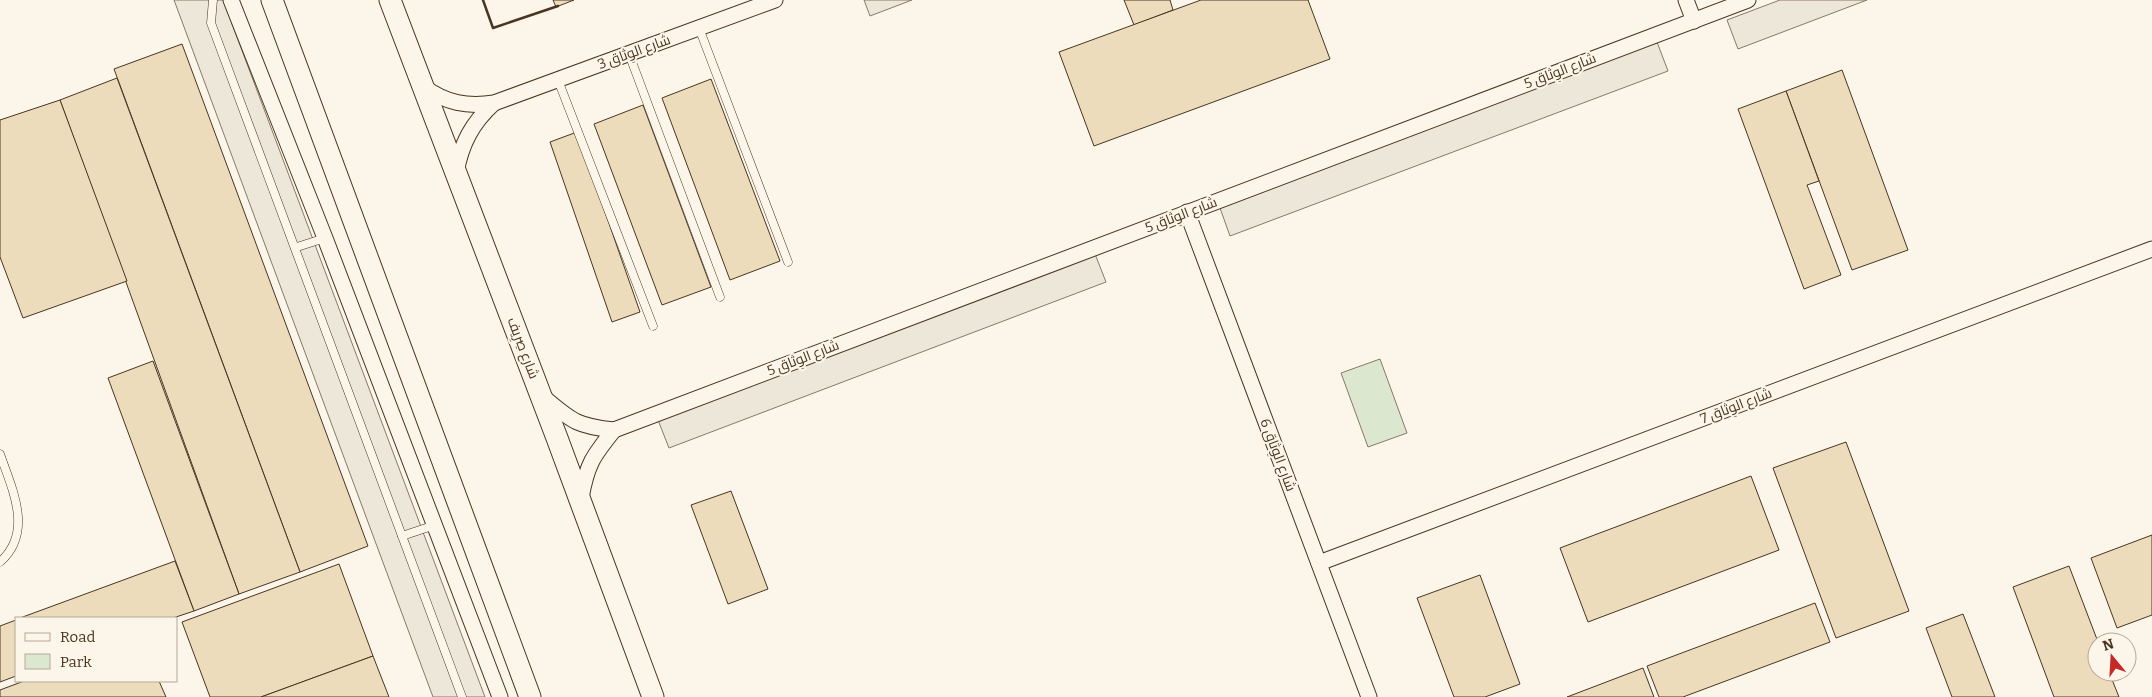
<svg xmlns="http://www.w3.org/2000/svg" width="2152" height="697" font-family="Bitter,Cairo,serif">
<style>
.green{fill:#dce7d0;stroke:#887966}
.parking{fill:#ede7d9;stroke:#887966}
.building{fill:#ecdcbc;stroke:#4a3520}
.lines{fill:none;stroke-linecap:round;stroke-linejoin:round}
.lane-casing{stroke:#4a3520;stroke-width:9}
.street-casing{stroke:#4a3520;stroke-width:17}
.secondary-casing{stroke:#4a3520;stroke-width:23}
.lane{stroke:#fbf6e9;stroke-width:8}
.street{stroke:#fbf6e9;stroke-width:15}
.secondary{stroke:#fbf6e9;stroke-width:21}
.wall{stroke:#4a3520;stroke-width:2.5}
.labels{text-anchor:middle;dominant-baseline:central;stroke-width:4;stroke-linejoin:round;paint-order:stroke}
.street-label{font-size:14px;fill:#4a3520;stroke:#fbf6e9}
</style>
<rect width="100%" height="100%" fill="#fbf6e9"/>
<polygon class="green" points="1380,359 1407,433 1368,447 1341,373"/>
<g class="parking">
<polygon points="174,0 223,0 485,697 433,697"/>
<polygon points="864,0 912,0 870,16"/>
<polygon points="1780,0 1867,0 1738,49 1727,20"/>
<polygon points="1657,42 1668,71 1230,236 1220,208"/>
<polygon points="1095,254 1106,282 669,448 658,420"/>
</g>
<g class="building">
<polygon points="553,0 574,0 556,7"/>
<polygon points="1124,0 1170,0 1173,10 1134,25"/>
<polygon points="1201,0 1308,0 1330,59 1094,146 1059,52"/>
<polygon points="182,44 368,546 300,572 114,69"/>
<polygon points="1842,70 1908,250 1852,270 1786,91"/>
<polygon points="117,78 300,572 239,594 60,100"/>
<polygon points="711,79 780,261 730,280 662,98"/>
<polygon points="1786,91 1819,181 1807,185 1841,275 1804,289 1738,109"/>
<polygon points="60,100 127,281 23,318 0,257 0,120"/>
<polygon points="643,105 711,287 662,305 594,124"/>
<polygon points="577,132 640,312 612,322 550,142"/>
<polygon points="153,361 239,594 194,611 108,378"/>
<polygon points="1846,442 1909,611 1836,638 1773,468"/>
<polygon points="1751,476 1779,550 1588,622 1560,548"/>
<polygon points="731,491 768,589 728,604 691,505"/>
<polygon points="2152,535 2152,615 2117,628 2091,558"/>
<polygon points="175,561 194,611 173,618 20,618"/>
<polygon points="339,564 373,656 261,697 210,697 182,622"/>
<polygon points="2069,566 2098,642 2097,672 2109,672 2119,697 2054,697 2013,587"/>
<polygon points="1480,575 1520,684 1485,697 1454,697 1417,598"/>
<polygon points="1815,603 1830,642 1683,697 1659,697 1647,666"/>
<polygon points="1963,614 1995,697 1952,697 1926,628"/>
<polygon points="16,620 16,676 0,682 0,626"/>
<polygon points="373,656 389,697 261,697"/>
<polygon points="1643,668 1654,697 1567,697"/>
<polygon points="24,681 159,681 166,697 0,697 0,690"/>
</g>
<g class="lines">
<g class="lane-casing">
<g id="lane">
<polyline points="213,0 211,23 462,697"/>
<polyline points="699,28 788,262"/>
<polyline points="629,54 720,297"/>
<polyline points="558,80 653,326"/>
<polyline points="297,247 325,238"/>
<path d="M0 454C12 489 34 532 0 562"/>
<polyline points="402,536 435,525"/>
</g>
</g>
<g class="street-casing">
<g id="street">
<polyline points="231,0 325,238 500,697"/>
<polyline points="1686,0 1694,21"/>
<path d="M424 87C446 103 467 107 494 103L775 0"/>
<path d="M456 173C461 144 472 123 494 103"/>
<polyline points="1187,212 1369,697"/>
<path d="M542 396C571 420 575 426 614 430L1748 0"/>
<path d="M581 498C587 464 593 456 614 430"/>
<polyline points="1319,563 2152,249"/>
</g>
</g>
<g class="secondary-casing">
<g id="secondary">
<polyline points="272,0 530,697"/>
<polyline points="390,0 557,438 653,697"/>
</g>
</g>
<use href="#lane" class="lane"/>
<use href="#street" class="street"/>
<use href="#secondary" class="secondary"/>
<polyline class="wall" points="483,0 493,28 558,6"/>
</g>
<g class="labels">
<g class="street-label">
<text transform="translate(634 52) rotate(-20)">شارع الوِثاق 3</text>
<text transform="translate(1560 71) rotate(-21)">شارع الوِثاق 5</text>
<text transform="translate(1181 215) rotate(-21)">شارع الوِثاق 5</text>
<text transform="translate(523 348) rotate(69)">شارع صِرِيف</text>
<text transform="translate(803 358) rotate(-21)">شارع الوِثاق 5</text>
<text transform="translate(1736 406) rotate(-21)">شارع الوِثاق 7</text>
<text transform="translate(1278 455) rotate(69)">شارع الوِثاق 6</text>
</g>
</g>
<rect x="15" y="617" width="162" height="65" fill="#fbf6e9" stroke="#b4a999"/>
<rect x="25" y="633" width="25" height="8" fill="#fbf6e9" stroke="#b4a999"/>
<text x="60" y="642" font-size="15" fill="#4a3520">Road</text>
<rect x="25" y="654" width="25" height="15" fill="#dce7d0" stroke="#b4a999"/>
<text x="60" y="667" font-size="15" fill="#4a3520">Park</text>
<g transform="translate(2112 657) rotate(342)"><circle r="24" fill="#fbf6e9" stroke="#b4a999"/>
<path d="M0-4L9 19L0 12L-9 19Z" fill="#c62828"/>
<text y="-8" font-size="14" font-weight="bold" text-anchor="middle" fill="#4a3520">N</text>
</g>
</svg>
